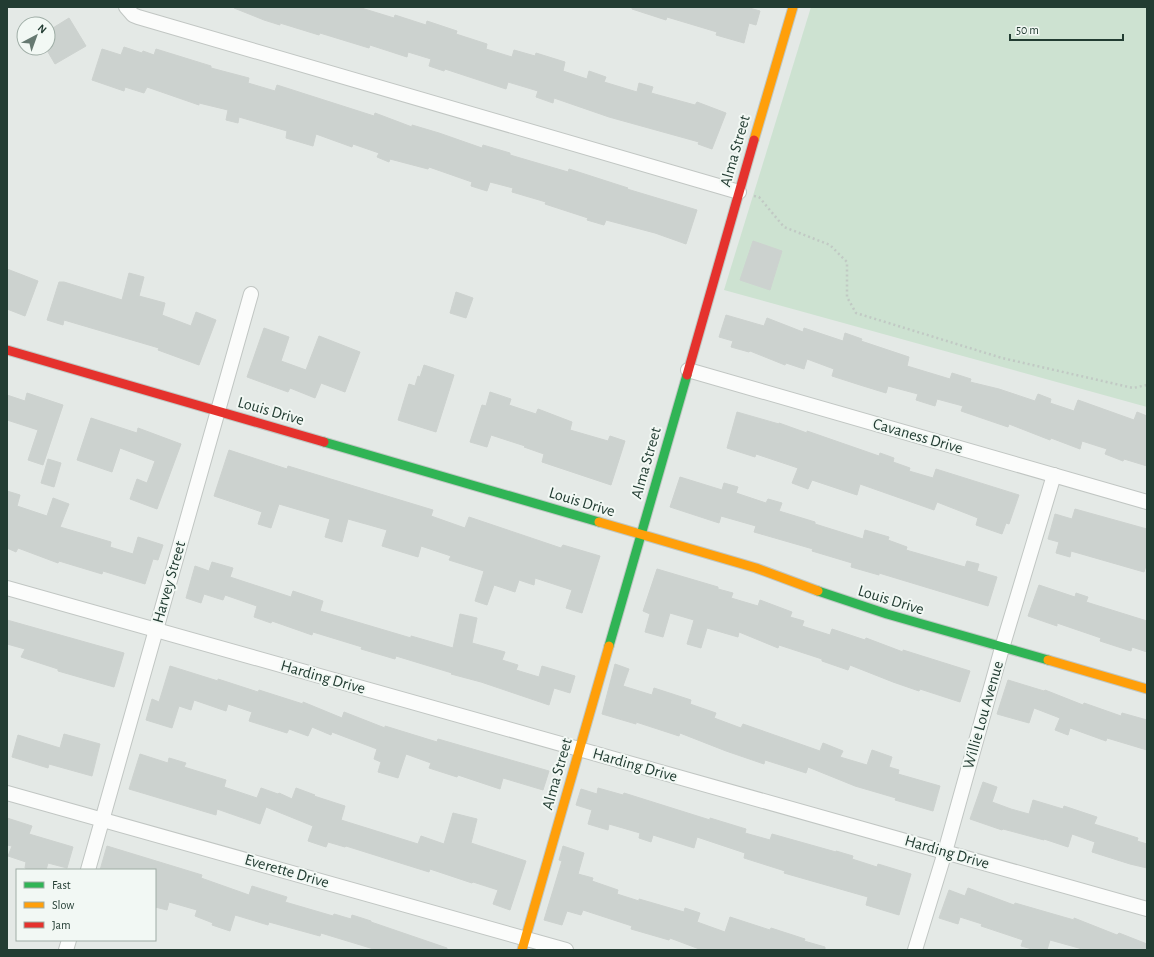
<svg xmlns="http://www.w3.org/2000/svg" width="1154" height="957" font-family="'Alegreya Sans',sans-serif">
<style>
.green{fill:#cde2d1}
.building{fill:#ccd2cf;stroke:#cdd2cf}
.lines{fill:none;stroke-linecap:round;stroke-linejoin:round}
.street-casing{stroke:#c1c6c3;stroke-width:16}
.fast-casing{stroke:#bfc7c3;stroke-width:11}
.slow-casing{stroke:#bfc7c3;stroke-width:11}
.jam-casing{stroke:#bfc7c3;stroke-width:11}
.path{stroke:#c1c9c4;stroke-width:2.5;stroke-dasharray:2 3;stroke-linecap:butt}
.street{stroke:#fbfcfb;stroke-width:14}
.fast{stroke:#30b455;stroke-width:9}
.slow{stroke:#ff9f0a;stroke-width:9}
.jam{stroke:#e5322d;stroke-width:9}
.labels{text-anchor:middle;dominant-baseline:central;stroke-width:4;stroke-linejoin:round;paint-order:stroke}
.street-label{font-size:16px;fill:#223c32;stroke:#f2f8f4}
</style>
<rect width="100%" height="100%" fill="#e4e9e6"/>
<polygon class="green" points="811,7 1147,7 1147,407 724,290"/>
<g class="building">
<polygon points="234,7 358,7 394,18 395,15 426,25 427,21 457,31 456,34 487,44 486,49 512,57 514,50 535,56 536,53 565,62 563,71 587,79 589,71 606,77 604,82 637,92 639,83 653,87 651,93 695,105 697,102 726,113 712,149 698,144 699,142 609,117 554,98 553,103 536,97 538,91 508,82 506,89 445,69 444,71 429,66 431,59 408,52 407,57 370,45 369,48 320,33 319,35 280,23 280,25 264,20 234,8"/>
<polygon points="632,7 746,7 760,11 756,25 749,23 744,43 716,35 717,32 667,17 666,20 632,9"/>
<polygon points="69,18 86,46 55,64 48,52 48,31"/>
<polygon points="124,47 142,53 143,51 154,55 156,49 211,66 211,68 249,78 248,83 275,91 277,85 374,116 375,113 412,127 412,125 439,133 482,148 483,145 510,153 510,155 568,172 569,169 628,188 627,189 697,210 686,244 655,233 606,220 604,225 587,220 588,218 545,204 546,202 512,192 513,188 490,182 487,191 471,186 472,182 429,167 428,169 390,159 389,162 377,157 379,153 353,144 352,147 316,134 313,146 286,138 287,131 239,117 238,123 226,120 228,110 199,103 199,105 147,87 144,93 125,87 124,91 92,80 102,49 121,55"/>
<polygon points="753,241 782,251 770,290 740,280"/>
<polygon points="7,269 38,281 25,316 7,309"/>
<polygon points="129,273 144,277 139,296 165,303 162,315 191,326 196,312 216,320 199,365 158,350 159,348 64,320 63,325 47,320 59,282 64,282 122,300"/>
<polygon points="456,292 473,298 466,318 450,313"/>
<polygon points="726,315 764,326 767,318 803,332 804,328 843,341 845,333 862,339 861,341 909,357 907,366 950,379 952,373 971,379 970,382 999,389 1035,401 1038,394 1051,399 1050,403 1074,411 1078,400 1134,420 1137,412 1147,416 1147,466 1124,459 1123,461 1105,454 1107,449 1082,441 1080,449 1051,438 1050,440 1009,424 1008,427 961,411 963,406 937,399 935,406 916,400 918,394 888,386 886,393 860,385 832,376 834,369 807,359 804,369 786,363 785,365 750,351 749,352 731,347 733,341 719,337"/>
<polygon points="264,328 289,337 281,361 306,370 319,336 360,352 345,392 321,383 315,398 290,388 288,392 247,377"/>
<polygon points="424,365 454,375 436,432 398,420 409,384 415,386 418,376 420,377"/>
<polygon points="490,392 511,399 509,405 536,414 538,409 572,422 570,430 608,441 610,436 625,441 611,485 542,462 544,454 524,447 525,446 491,435 487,447 470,442 482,405 486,406"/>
<polygon points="27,393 63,405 43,465 28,460 38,430 7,420 7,395 25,401"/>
<polygon points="737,412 779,424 779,423 807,433 807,431 879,456 880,453 894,458 893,462 910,468 909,471 933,478 936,469 1019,495 1009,524 1006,523 1002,534 976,525 978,518 937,502 934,510 860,484 857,495 812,480 808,489 792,483 798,468 756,454 755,457 727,448"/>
<polygon points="91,418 137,433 138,428 181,444 157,509 130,499 137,479 147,483 155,461 120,448 112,472 77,460"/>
<polygon points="229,450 287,469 288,466 433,510 431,516 465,528 469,517 561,548 563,545 600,556 582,613 566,608 572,590 535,578 534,585 519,580 515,592 494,585 487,605 475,601 484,571 449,560 451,556 421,546 418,557 382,546 387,530 348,519 342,542 325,537 330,519 279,504 271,528 258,524 262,512 214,496"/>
<polygon points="48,459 61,463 54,487 41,483"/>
<polygon points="680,477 722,490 724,483 738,487 736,493 766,503 768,499 782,503 779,511 815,522 815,524 863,539 865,530 889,537 888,540 907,547 906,550 965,567 967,561 979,564 977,571 997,577 988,606 879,573 879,575 851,567 852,563 812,551 813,549 754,532 756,526 721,516 719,523 670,507"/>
<polygon points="7,491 20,495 17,506 47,516 53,498 69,504 60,527 111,542 110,547 133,554 138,537 163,545 158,560 153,559 145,584 103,571 102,574 59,561 58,563 18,548 16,552 7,548"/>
<polygon points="1075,509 1147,529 1147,563 1144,572 1071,551 1070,557 1056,553 1059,542 1048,539 1055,514 1072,519"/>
<polygon points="212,562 233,568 230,577 291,597 293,591 323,601 320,611 411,638 411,636 453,648 460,614 477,618 472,643 505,652 502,660 518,665 516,670 539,677 542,666 575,676 570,693 554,688 549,705 481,682 451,674 452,673 396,656 395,659 361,649 362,647 313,632 312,635 272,621 271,623 254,617 257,606 225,595 223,600 204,594 201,603 186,598 195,566 209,571"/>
<polygon points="657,569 718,587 718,589 733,593 731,598 758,606 760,600 792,612 790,617 804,621 802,626 830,635 832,629 865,640 866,638 903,652 903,650 970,671 960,702 920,689 919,691 893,682 850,665 848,670 822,661 822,659 779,645 778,648 739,632 738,637 707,628 701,648 687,644 694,620 670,613 663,637 645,632 650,614 643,611"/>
<polygon points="1039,585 1075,597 1076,593 1088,597 1086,602 1147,621 1147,652 1132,647 1131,651 1100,641 1101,638 1057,623 1057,626 1028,616"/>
<polygon points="7,620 124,653 114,687 58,671 58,669 21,657 25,649 7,644"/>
<polygon points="615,664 629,669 623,686 652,695 654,688 691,700 690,704 716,713 714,718 741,728 743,724 820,751 823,743 843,751 840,757 867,765 872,750 892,757 889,767 899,770 898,774 940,786 933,811 895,800 896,798 855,786 808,767 806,773 765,760 764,764 726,751 680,733 679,736 636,722 636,724 602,714"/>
<polygon points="170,666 218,681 218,679 258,692 259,690 303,704 303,702 342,718 344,712 385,728 385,726 437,742 438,739 549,771 543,790 503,778 500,789 458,775 457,777 429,768 431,763 406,754 398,778 378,772 381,762 374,759 377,749 332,732 331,735 312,727 308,736 289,729 287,733 249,721 252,712 228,704 226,711 194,700 191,710 179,706 172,728 146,720 152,699 159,702"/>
<polygon points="1008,680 1044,691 1045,690 1083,705 1084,703 1121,716 1122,713 1147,720 1147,750 1107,738 1106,741 1070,728 1068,735 1055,730 1060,718 1034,708 1029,723 997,714"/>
<polygon points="64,734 100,744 92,776 49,764 48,768 12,757 18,735 60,748"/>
<polygon points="140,754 168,763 169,758 186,763 184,767 226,780 224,787 257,798 261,788 278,794 279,793 292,799 296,788 315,795 314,796 345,806 341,820 418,844 421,836 444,844 453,813 477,819 471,843 526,861 510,910 493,904 498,890 473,882 472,883 430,869 429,872 346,846 345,847 328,842 326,847 308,841 313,826 266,807 260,824 217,809 216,815 129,789"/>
<polygon points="983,782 997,787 992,802 1011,809 1029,814 1033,800 1063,809 1064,806 1097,817 1094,824 1138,838 1137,841 1147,844 1147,868 1130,864 1092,852 1095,842 1072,834 1068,847 1044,839 1044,840 1003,829 1002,830 970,819"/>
<polygon points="598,788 623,795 624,793 710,820 710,818 746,829 745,833 770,840 772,834 836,852 836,851 853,856 852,859 877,867 878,864 911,874 899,915 866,905 868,897 784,873 785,871 744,858 745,853 697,837 694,848 653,835 651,842 639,838 640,833 609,824 608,830 588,824 592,810 576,805 581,789 597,794"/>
<polygon points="7,818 32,826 29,834 73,847 67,868 48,863 46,870 32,870 25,868 26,862 8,856 12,846 7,845"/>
<polygon points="107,846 202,875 201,878 249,895 252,886 287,897 285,902 333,916 334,914 351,919 352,915 371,921 371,922 447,948 447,950 377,950 321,933 320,936 269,922 268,925 235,915 230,931 212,925 213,923 195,916 197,910 169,902 167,910 155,907 155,870 100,870"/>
<polygon points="563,846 584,853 578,874 593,878 592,881 618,890 617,894 639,901 639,899 684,912 685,908 700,913 697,922 725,932 730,917 770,930 771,928 805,939 804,941 825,947 825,950 702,950 670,938 669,940 631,929 632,926 583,910 581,915 567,911 562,925 544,920 562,861 559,860"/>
<polygon points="968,888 1014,905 1015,903 1074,920 1074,918 1117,935 1119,933 1147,944 1147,950 1086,950 1050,940 1047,950 1036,950 1021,946 1023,940 981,926 982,924 960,917 958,924 939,918 949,890 965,896"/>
</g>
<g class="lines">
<g class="street-casing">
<g id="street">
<polyline points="126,7 133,15 138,17 739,192"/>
<polyline points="688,370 1147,502"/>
<polyline points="7,588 1147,909"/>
<polyline points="7,793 566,950"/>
<polyline points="88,870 251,294"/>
<polyline points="66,950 69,940"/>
<polyline points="915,950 945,852 1002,648 1054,475"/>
</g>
</g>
<g class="fast-casing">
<g id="fast">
<polyline points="324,442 599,522"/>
<polyline points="818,591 887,614 1048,660"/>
<polyline points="609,646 687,375"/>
</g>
</g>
<g class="slow-casing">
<g id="slow">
<polyline points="754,140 793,7"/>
<polyline points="599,522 756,568 818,591"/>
<polyline points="1048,660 1147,689"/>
<polyline points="522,950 609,646"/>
</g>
</g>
<g class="jam-casing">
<g id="jam">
<polyline points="7,350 324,442"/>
<polyline points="687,375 754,140"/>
</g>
</g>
<polyline class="path" points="754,196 759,197 784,227 830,245 847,262 847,297 856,313 1002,358 1133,388 1147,385"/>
<use href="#street" class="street"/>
<use href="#fast" class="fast"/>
<use href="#slow" class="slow"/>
<use href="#jam" class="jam"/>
</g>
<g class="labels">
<g class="street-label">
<text transform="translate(735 151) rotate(-74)">Alma Street</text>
<text transform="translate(271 411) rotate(16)">Louis Drive</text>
<text transform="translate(918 436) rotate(16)">Cavaness Drive</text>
<text transform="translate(646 463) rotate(-74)">Alma Street</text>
<text transform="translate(582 502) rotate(17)">Louis Drive</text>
<text transform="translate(169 582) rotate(-74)">Harvey Street</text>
<text transform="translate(891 600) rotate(17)">Louis Drive</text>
<text transform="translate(323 677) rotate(16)">Harding Drive</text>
<text transform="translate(983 715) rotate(-74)">Willie Lou Avenue</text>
<text transform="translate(635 765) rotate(16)">Harding Drive</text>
<text transform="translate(557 774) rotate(-74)">Alma Street</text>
<text transform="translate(947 852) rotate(16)">Harding Drive</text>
<text transform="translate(287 871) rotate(16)">Everette Drive</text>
</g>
</g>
<rect width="1154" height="957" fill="none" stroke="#223c32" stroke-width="16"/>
<rect x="16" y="869" width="140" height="72" fill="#f2f8f4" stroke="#9fada6"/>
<rect x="24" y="882" width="20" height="6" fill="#30b455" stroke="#9fada6"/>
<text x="52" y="889" font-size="12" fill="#223c32">Fast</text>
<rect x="24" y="902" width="20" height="6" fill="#ff9f0a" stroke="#9fada6"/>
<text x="52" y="909" font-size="12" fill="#223c32">Slow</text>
<rect x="24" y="922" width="20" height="6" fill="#e5322d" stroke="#9fada6"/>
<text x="52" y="929" font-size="12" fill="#223c32">Jam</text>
<g transform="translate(36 36) rotate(41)"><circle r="19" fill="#f2f8f4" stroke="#9fada6"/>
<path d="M0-3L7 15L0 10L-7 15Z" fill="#667971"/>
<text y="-6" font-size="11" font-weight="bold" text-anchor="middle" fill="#223c32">N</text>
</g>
<path d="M1010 34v6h113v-6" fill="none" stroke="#223c32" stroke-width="2"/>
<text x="1016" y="34" font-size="12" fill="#223c32" stroke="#f2f8f4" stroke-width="3" paint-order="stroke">50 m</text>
</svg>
